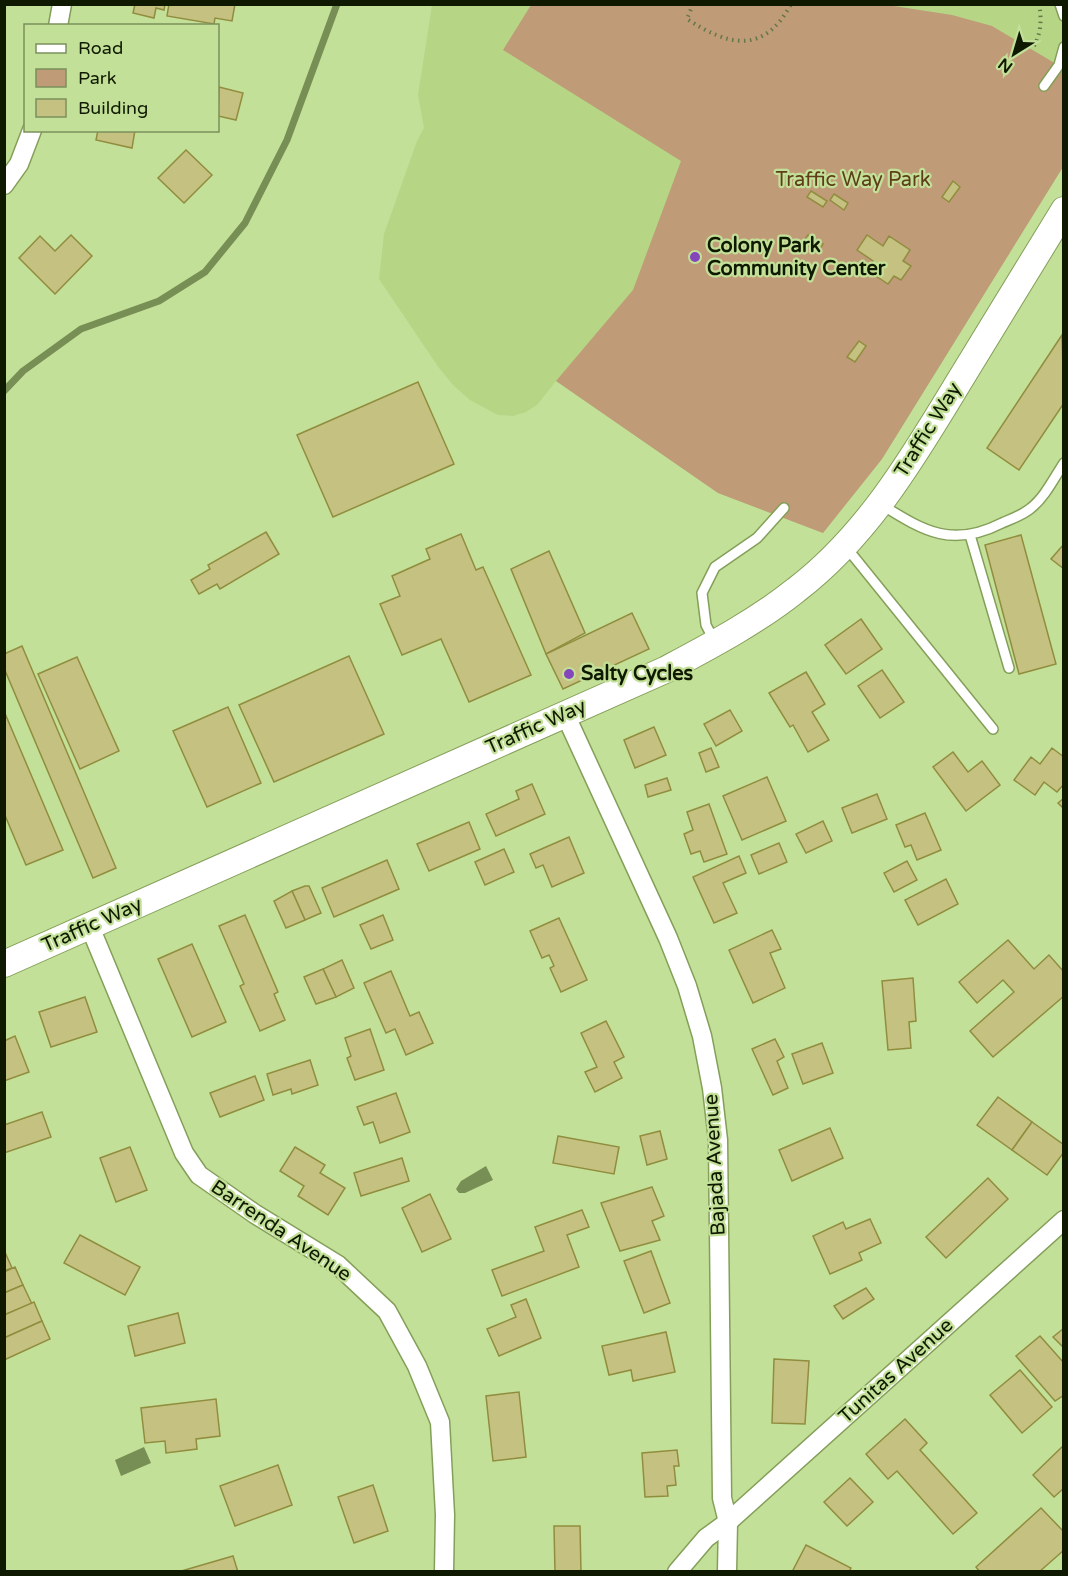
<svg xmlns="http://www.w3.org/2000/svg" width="1068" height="1576" font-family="'Varela Round',sans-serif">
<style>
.built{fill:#b6d585}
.green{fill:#bf9b78}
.water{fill:#778e54}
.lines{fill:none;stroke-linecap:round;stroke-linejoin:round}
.stream{stroke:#778e54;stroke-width:7}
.building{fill:#c5c281;stroke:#918d3f;stroke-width:1.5}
.lane-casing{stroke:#849f59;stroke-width:12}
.street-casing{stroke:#849f59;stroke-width:21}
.secondary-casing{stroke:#849f59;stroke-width:28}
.path{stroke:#647748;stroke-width:4;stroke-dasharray:1.5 4.5;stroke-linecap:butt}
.lane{stroke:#fff;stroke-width:9}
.street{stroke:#fff;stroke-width:18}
.secondary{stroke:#fff;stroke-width:26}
.poi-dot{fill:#8546bb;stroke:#c3e098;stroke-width:2}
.labels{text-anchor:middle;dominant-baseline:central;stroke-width:4.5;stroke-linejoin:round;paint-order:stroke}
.park-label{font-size:20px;fill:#5e3d18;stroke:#c3e098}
.poi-label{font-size:20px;font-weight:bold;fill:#0f1900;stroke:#c3e098;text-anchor:start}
.street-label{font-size:20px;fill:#0f1900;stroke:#c3e098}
</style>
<rect width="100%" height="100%" fill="#c3e098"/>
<polygon class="built" points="432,5 1063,5 1063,167 882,459 823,533 718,493 556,381 537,405 526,412 513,416 498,415 470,400 454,386 439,368 379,279 384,234 417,141 424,128 418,95"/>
<polygon class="green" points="881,4 952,15 992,26 1063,68 1063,167 882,459 823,533 718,493 556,381 633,290 681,161 503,50 531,5"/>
<g class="water">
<polygon points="486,1166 493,1180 465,1193 459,1193 456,1189 461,1181"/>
<polygon points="144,1447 151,1463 121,1476 115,1460"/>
</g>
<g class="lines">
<polyline class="stream" points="4,391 23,371 81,329 159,301 205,272 245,223 287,140 337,4"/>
</g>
<g class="building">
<polygon points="135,4 165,4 164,10 156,8 154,18 133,13"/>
<polygon points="169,4 235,4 232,21 215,18 214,24 167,16"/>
<polygon points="219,87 243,93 236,120 218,116"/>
<polygon points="98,130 135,130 132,148 96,140"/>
<polygon points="186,150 212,175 184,203 158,178"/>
<polygon points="953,181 960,187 949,202 942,197"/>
<polygon points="811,191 827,201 823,207 807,197"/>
<polygon points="834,194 848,203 844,210 830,200"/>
<polygon points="71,235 92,256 55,294 19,258 40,236 55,251"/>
<polygon points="808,235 823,244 818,252 803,242"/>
<polygon points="867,235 883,246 889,236 910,250 903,261 911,266 901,280 894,276 888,284 867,270 873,261 857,250"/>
<polygon points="1062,335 1064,403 1019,470 987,448"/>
<polygon points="859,341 866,346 855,362 847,357"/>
<polygon points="418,382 454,464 333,517 297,435"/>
<polygon points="266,532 279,554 220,589 217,584 199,594 191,580 210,569 208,565"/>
<polygon points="461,534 476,570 483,567 531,675 469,702 441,639 402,655 380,604 400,596 392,576 430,559 426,549"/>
<polygon points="1021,535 1056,664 1019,674 985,545"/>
<polygon points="1064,544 1064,569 1051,559"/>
<polygon points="549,551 585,633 546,654 511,569"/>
<polygon points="632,613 649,649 563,689 546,654"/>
<polygon points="861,619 882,649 846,674 825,645"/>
<polygon points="22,646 116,868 93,878 4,668 4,654"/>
<polygon points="349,656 384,734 274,782 239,705"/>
<polygon points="77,657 119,751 80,769 38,674"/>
<polygon points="882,670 904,702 880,718 858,686"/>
<polygon points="806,672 825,704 812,712 829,740 808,752 793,725 790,727 769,693"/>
<polygon points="228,707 261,783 207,807 173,731"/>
<polygon points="730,710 742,731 716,746 704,724"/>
<polygon points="4,711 63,850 26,865 4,813"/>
<polygon points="654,727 666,755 635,768 624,740"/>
<polygon points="711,748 719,767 706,772 699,753"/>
<polygon points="1052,748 1064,757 1064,784 1057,792 1044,782 1035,795 1014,780 1031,757 1040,764"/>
<polygon points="953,752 968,772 982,761 1000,785 966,811 933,767"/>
<polygon points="767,777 786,821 742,840 723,796"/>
<polygon points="667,778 671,790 648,797 645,785"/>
<polygon points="532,784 545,814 496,836 486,814 519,799 516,791"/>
<polygon points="877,794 887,819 852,833 842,808"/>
<polygon points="1064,798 1064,809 1058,803"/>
<polygon points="709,804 727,854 704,862 700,851 691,854 684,834 693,830 687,812"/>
<polygon points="925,813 941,850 917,860 911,845 905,847 896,825"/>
<polygon points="823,821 832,841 806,853 796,834"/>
<polygon points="469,822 480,849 429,871 417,844"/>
<polygon points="569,837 584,873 552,887 543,865 536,868 530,854"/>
<polygon points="779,843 787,862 759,874 751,855"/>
<polygon points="504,849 514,872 485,885 475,862"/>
<polygon points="739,856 746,873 723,883 737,913 714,923 693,877"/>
<polygon points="387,860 399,889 334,917 322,888"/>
<polygon points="907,861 917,880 894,892 884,873"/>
<polygon points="946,879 958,904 918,925 905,900"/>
<polygon points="305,886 309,886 321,913 305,920 292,891"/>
<polygon points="292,891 305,920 286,928 274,901"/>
<polygon points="245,915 278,992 274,994 285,1020 260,1031 240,986 244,984 219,926"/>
<polygon points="383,915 393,940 371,949 360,925"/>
<polygon points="559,918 587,980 561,992 550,968 554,966 549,955 542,958 530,931"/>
<polygon points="772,930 781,949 770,953 785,988 753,1003 729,950"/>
<polygon points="1008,940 1034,969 1049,955 1064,972 1064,996 993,1057 970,1031 1014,992 1003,980 977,1003 959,982"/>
<polygon points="192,944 226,1022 192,1037 158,959"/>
<polygon points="342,960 354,988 336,997 323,969"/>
<polygon points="323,969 336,997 316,1004 304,977"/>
<polygon points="391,971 410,1016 419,1012 433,1043 406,1055 395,1029 386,1033 364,983"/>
<polygon points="913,978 916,1021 909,1022 911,1048 888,1050 882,981"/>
<polygon points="85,997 97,1032 51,1047 39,1012"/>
<polygon points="606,1021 624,1057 614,1062 622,1078 595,1092 585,1072 597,1067 581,1033"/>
<polygon points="370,1029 384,1070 355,1080 347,1058 351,1056 345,1038"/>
<polygon points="15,1036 29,1072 4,1081 4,1041"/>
<polygon points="775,1039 784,1057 777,1061 788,1088 773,1095 752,1049"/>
<polygon points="822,1043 833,1073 803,1084 792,1054"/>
<polygon points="310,1060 318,1085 292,1094 291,1089 273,1095 267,1074"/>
<polygon points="255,1076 264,1100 220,1117 210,1093"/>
<polygon points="396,1093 410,1132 380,1143 373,1122 364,1125 357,1107"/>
<polygon points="998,1097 1032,1122 1012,1150 977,1125"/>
<polygon points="42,1112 51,1137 4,1153 4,1125"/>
<polygon points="1032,1122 1064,1145 1064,1152 1047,1175 1012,1150"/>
<polygon points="830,1128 843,1158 792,1181 779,1150"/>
<polygon points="660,1131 667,1159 647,1165 640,1136"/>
<polygon points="558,1136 619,1147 614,1174 553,1163"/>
<polygon points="130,1147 147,1190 116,1202 100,1158"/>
<polygon points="295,1147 325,1165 320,1173 345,1188 328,1215 298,1196 304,1186 280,1171"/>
<polygon points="402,1158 409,1181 361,1196 354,1173"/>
<polygon points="988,1178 1008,1199 946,1258 926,1237"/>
<polygon points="652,1187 664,1216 652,1221 660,1240 620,1251 601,1203"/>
<polygon points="430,1194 451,1239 422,1252 402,1208"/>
<polygon points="582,1210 589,1227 567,1235 579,1267 502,1296 492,1270 544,1251 535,1227"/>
<polygon points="870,1219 881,1243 859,1253 862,1260 830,1274 813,1236 843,1222 846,1229"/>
<polygon points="80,1235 140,1267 125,1295 64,1263"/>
<polygon points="4,1250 12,1268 4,1271"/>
<polygon points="651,1251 670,1303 644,1313 624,1261"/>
<polygon points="15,1267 23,1285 4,1293 4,1272"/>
<polygon points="23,1285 32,1304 4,1315 4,1293"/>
<polygon points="866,1288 874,1299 843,1319 834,1306"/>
<polygon points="526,1299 541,1338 499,1356 487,1329 516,1317 511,1305"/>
<polygon points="34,1302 42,1321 4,1338 4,1315"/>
<polygon points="178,1313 185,1343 135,1356 128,1326"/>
<polygon points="42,1321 50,1339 4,1360 4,1338"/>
<polygon points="1064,1328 1064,1348 1053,1337"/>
<polygon points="666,1332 675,1372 633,1381 631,1370 609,1375 602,1346"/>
<polygon points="1040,1336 1064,1363 1064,1395 1055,1401 1016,1356"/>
<polygon points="774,1359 809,1361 805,1424 772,1423"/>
<polygon points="1020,1370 1052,1407 1022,1433 990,1395"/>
<polygon points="519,1392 526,1457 493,1461 486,1396"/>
<polygon points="216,1399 220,1436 196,1439 197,1449 166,1453 165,1441 145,1443 141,1408"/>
<polygon points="905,1419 927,1443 920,1450 977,1513 953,1534 897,1471 888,1479 866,1454"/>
<polygon points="1064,1445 1064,1488 1054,1497 1033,1475"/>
<polygon points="677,1450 679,1466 674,1466 676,1485 667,1486 668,1496 645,1497 642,1453"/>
<polygon points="278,1465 292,1505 235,1526 220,1486"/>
<polygon points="850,1478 873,1502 847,1526 824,1502"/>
<polygon points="373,1485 388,1531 354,1543 338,1497"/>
<polygon points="1041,1508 1064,1532 1064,1550 1039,1572 980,1572 976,1567"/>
<polygon points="554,1526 580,1526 581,1572 555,1572"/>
<polygon points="806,1545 851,1568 849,1572 792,1572"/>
<polygon points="233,1556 238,1572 178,1572"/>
</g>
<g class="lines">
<g class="lane-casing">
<g id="lane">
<polyline points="1060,4 1064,16"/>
<polyline points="1044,86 1059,65 1064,47"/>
<path d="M882 505C925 532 953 548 1002 523 1011 519 1023 515 1031 508 1045 497 1054 478 1064 463"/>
<polyline points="970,535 1009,668"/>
<polyline points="846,547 993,729"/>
<polyline points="715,642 706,625 702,593 715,567 757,538 784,508"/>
</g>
</g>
<g class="street-casing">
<g id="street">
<polyline points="58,26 62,4"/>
<polyline points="4,185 19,164 32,130"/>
<polyline points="565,714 668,938 687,986 702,1036 712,1088 718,1140 722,1498 728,1522 727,1572"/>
<polyline points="90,927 184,1153 199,1175 255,1214 338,1265 387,1311 417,1366 440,1422 445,1515 444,1572"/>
<polyline points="677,1572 706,1538 728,1522 1064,1220"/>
</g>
</g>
<g class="secondary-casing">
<path id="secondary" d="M4 964 665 670C710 646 756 622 796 590 868 535 914 456 960 380 994 324 1029 267 1064 210"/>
</g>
<g class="path">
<path d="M693 4 687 19C728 46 764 55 791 4"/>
<path d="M1034 46C1041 33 1042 19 1039 4"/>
</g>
<use href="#lane" class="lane"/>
<use href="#street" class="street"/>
<use href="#secondary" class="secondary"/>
</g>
<g class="poi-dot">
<circle cx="695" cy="257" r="6"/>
<circle cx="569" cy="674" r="6"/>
</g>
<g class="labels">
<g class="park-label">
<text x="853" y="180">Traffic Way Park</text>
</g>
<g class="poi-label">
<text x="707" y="246">Colony Park<tspan x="707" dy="23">Community Center</tspan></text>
<text x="581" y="674">Salty Cycles</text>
</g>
<g class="street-label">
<text transform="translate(928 430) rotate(-58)">Traffic Way</text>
<text transform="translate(536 727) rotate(-24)">Traffic Way</text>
<text transform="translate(92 925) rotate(-24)">Traffic Way</text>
<text transform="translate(715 1165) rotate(-93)">Bajada Avenue</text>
<text transform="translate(281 1231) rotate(34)">Barrenda Avenue</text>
<text transform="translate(896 1371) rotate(-42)">Tunitas Avenue</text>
</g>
</g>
<rect width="1068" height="1576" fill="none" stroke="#0f1900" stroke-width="12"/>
<rect x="24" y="24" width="195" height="108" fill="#c3e098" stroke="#7b905b" stroke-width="1.5"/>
<rect x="36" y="44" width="30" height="9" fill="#ffffff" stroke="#7b905b" stroke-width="1.5"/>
<text x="78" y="54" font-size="18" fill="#0f1900">Road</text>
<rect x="36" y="69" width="30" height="18" fill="#bf9b78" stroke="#7b905b" stroke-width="1.5"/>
<text x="78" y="84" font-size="18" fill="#0f1900">Park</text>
<rect x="36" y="99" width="30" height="18" fill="#c5c281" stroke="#7b905b" stroke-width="1.5"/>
<text x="78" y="114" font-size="18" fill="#0f1900">Building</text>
<g transform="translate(1014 54) rotate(217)" stroke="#c3e098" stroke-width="4.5" paint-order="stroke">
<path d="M0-4.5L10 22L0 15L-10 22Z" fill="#0f1900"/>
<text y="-9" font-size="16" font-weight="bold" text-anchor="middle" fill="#0f1900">N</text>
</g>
</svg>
